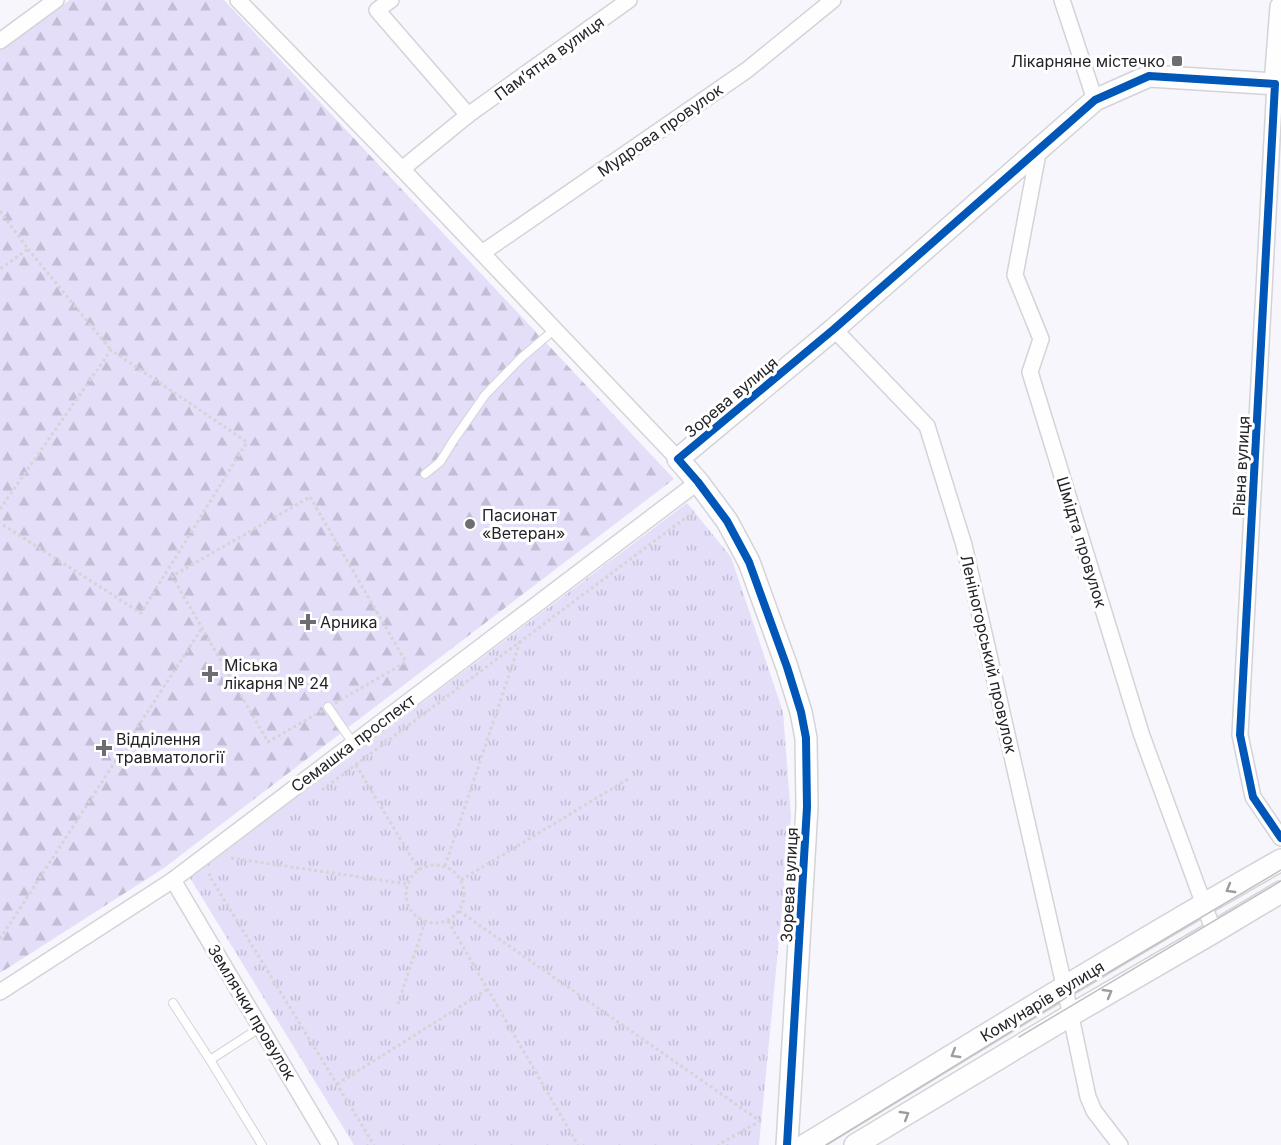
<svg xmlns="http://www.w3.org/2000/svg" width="1281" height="1145" font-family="Inter,sans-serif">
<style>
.grass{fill:url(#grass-tufts)}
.forest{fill:url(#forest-firs)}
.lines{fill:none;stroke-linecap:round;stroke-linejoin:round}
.lane-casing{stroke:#d3d3d8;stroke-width:10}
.street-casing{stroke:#d3d3d8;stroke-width:18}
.secondary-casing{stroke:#d3d3d8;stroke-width:24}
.path{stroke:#d5d4d7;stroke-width:3;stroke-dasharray:3 3;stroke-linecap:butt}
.lane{stroke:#fefeff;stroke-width:8}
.street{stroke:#fefeff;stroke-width:15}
.secondary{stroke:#fefeff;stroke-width:21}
.tram{stroke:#c1c0c1;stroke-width:1.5}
.cycleway-casing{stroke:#fff;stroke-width:11}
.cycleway{stroke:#0057b8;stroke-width:8}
.oneway{stroke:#9c9b9e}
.poi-dot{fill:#6e6d72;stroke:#fff;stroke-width:2}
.labels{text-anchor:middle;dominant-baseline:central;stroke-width:6;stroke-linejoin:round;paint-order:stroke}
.street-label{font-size:16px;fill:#242328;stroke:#fff}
.poi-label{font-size:16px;fill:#242328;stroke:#fff;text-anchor:start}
</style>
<defs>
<pattern id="grass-tufts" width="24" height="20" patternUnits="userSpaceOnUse" patternTransform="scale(1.5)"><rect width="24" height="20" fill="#e4def9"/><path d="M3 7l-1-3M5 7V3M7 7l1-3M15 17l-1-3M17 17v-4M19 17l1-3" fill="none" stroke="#c3bed5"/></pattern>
<pattern id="forest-firs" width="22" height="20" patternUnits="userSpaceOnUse" patternTransform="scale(1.5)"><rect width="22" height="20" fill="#e4def9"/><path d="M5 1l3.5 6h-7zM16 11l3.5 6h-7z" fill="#c3bed5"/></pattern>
</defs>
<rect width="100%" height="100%" fill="#f7f6fc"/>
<polygon class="grass" points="687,503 731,557 783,712 791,816 759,1145 354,1145 190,878"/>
<polygon class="forest" points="70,0 224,0 674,479 164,868 0,973 0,50"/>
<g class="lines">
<g class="lane-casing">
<g id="lane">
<polyline points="425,474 440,462 453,441 485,395 521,358 555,329"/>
<polyline points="328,707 353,743"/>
<polyline points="173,1003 210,1060 261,1027"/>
<polyline points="210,1060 262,1145"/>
</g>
</g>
<g class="street-casing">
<g id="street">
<polyline points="238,0 402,169 678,459"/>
<polyline points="391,0 377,10 468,115"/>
<polyline points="1062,0 1095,100"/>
<polyline points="0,41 56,0"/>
<polyline points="1275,84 1240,735 1253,797 1281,838"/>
<polyline points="1039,148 1015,275 1041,339 1030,372 1142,736 1214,932"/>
<polyline points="402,169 468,115 629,0"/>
<polyline points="482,253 747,70 833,0"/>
<polyline points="834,329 927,426 964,545 1069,1007 1088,1097 1094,1111 1120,1145"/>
<polyline points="173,880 330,1145"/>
<polyline points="0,992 173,880 698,482"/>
</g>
</g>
<g class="secondary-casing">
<g id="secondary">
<polyline points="1281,7 1275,84 1281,85"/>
<polyline points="787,1145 807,807 806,738 801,712 787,667 749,562 727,521 698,482 678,459 834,329 1095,100 1149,76 1275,84"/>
<path d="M805 1145C963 1049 1120 951 1281 860"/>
<polyline points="855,1145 1071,1015 1214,932 1281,892"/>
</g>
</g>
<g class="path">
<polyline points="0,211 28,249 0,269"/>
<polyline points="28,249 111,350"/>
<polygon points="310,497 406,662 268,742 172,576"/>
<polyline points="0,509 111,350 247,442 141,613 0,523"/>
<polyline points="356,765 419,870"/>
<polyline points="322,790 696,510"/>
<polyline points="231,858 407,884"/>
<circle cx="435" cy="894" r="29"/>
<polyline points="445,866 520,642"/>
<polyline points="211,874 209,875 374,1145"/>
<polyline points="461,880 628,779"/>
<polyline points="459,911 760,1121 718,1145"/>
<polyline points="448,921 578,1145"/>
<polyline points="0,939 202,628"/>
<polyline points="398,1004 425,922"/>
<polyline points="337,1084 488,989"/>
</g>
<use href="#lane" class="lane"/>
<use href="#street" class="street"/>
<use href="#secondary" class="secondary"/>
<g class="tram">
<polyline points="1019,1037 1281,881"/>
<polyline points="826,1145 1067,997 1281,870"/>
</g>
<g class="cycleway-casing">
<polyline id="cycleway" points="787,1145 807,807 806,738 801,712 787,667 749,562 727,521 698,482 678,459 834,329 1095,100 1149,76 1275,84 1240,735 1253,797 1281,838"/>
</g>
<use href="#cycleway" class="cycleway"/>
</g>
<defs><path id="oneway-chevron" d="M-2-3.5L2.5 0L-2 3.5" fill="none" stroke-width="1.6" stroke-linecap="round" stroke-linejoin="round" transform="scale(1.5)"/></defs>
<g class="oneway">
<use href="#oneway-chevron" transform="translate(1230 889) rotate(150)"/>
<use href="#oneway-chevron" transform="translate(1108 993) rotate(-30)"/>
<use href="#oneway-chevron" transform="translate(955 1054) rotate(149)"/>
<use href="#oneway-chevron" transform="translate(905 1115) rotate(-31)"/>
</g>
<g class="poi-dot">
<rect x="1171" y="55" width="12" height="12" rx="3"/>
<circle cx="470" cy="524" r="6"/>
<path d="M305 613h6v6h6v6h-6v6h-6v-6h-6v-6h6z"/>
<path d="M207 665h6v6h6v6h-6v6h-6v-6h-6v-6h6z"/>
<path d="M101 739h6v6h6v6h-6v6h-6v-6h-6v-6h6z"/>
</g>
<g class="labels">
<g class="street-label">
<text transform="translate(549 58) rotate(-36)">Пам’ятна вулиця</text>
<text transform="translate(660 130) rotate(-35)">Мудрова провулок</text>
<text transform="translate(731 397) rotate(-40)">Зорева вулиця</text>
<text transform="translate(1241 466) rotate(-87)">Рівна вулиця</text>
<text transform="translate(1082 542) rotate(73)">Шмідта провулок</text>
<text transform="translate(989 654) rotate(77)">Леніногорський провулок</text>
<text transform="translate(353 743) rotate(-37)">Семашка проспект</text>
<text transform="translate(789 885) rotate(-87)">Зорева вулиця</text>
<text transform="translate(1042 1001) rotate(-31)">Комунарів вулиця</text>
<text transform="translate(252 1012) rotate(59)">Землячки провулок</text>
</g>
<g class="poi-label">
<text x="1165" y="61" text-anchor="end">Лікарняне містечко</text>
<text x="482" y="515">Пасионат<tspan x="482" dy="18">«Ветеран»</tspan></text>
<text x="320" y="622">Арника</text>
<text x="224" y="665">Міська<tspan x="224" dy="18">лікарня № 24</tspan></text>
<text x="116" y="739">Відділення<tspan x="116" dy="18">травматології</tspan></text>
</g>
</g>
</svg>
